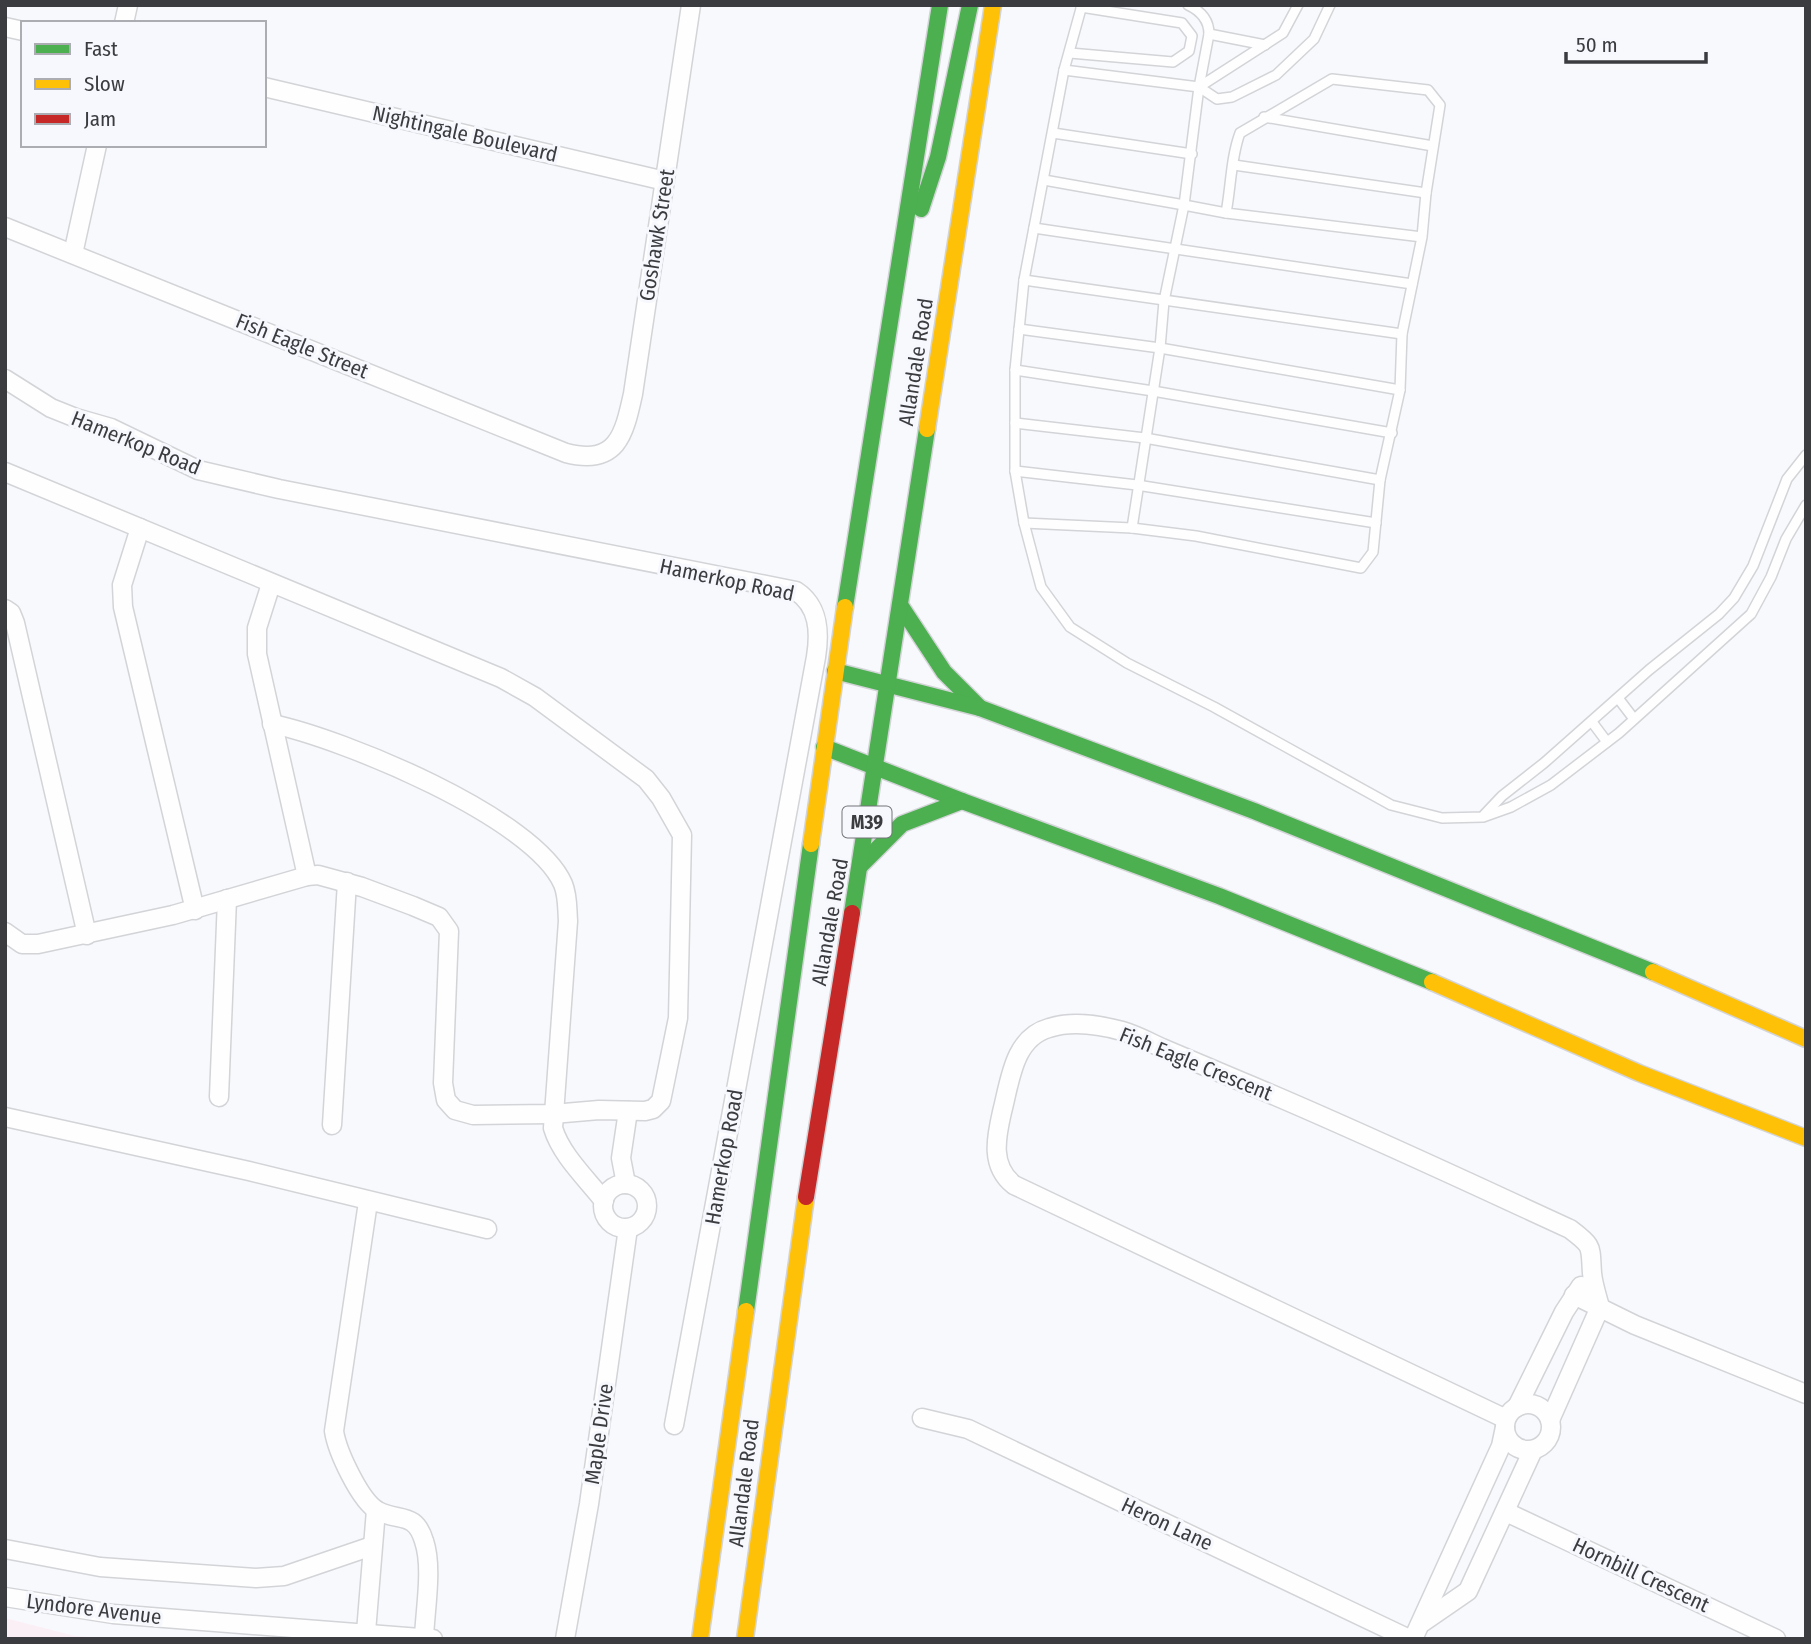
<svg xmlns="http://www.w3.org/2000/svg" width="1811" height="1644" font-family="'Fira Sans Condensed',sans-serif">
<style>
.education{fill:#fbeff6}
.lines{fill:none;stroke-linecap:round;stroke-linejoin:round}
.lane-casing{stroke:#d3d4d7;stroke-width:12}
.street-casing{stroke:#d3d4d7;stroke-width:21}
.fast-casing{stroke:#d3d4d7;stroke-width:19}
.slow-casing{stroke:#d3d4d7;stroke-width:19}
.jam-casing{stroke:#d3d4d7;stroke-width:19}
.lane{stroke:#fefeff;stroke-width:9}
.street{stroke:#fefeff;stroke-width:18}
.fast{stroke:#4caf50;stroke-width:16}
.slow{stroke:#ffc107;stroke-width:16}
.jam{stroke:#c62828;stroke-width:16}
.labels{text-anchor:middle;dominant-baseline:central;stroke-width:6;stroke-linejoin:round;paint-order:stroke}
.shield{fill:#f6f8fe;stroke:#737478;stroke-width:2}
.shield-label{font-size:19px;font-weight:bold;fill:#3b3c3f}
.street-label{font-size:21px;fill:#3b3c3f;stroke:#f6f8fe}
</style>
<rect width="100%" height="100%" fill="#f8f9fc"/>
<polygon class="education" points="5,1618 75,1636 119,1639 5,1639"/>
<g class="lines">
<g class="lane-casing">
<g id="lane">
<polyline points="1082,5 1064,70 1199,87 1217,99 1232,97 1276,75 1314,39 1330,5"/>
<polyline points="1209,34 1265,45"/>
<polyline points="1070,53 1173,62 1189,51 1192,36 1182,23 1081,7"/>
<polyline points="1064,70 1024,280 1015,370 1015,471 1024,523 1041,587 1070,627 1127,663 1214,707 1391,805 1442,818 1483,817 1511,807 1551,785 1619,733 1751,614 1771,577 1786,539 1806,505"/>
<polyline points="1199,87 1283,33 1298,5"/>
<polyline points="1264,117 1433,146"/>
<polyline points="1053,133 1192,154"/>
<polyline points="1234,165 1426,193"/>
<path d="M1044 180 1184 205 1199 87 1209 34C1209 20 1201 11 1188 5"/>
<polyline points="1034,228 1412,284"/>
<polyline points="1024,280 1402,334"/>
<polyline points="1019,329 1160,348 1400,390"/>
<polyline points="1015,370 1153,391 1392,433"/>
<polyline points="1015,423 1145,438 1380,480"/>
<polyline points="1015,471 1137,485 1376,523"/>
<path d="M1024 523 1132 528 1196 536 1361 568 1373 552 1380 480 1400 390 1402 334 1422 237 1426 193 1440 105 1428 90 1332 79 1240 133C1231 157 1231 186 1226 213L1422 237"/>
<polyline points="1132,528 1160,348 1164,301 1184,205 1226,213"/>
<polyline points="1618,698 1634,719"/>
<polyline points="1592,722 1607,742"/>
<polyline points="1484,815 1502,796 1544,763 1649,670 1719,614 1734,598 1753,566 1787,479 1806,455"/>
</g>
</g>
<g class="street-casing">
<g id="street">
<polyline points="124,23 128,5"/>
<polyline points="5,27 23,31"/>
<polyline points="264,87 665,181"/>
<path d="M5 227 566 453C617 466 624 435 633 394L691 5"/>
<polyline points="73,254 97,145"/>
<path d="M5 379 51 408 76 418 111 428 198 470 279 489 796 591C819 606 820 632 816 657L674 1425"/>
<polyline points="5,472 501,678 535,697 646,779 661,798 682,835 678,1018 661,1101 653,1109 645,1111 599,1110 553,1114 473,1115 455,1110 446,1100 443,1083 449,931 439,917 413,906 362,887 318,875 307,876 173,915 38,944 22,944 5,932"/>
<polyline points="140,528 122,585 123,607 195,910"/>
<polyline points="271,584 257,628 257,654 307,876"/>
<polyline points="5,609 11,613 15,623 87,935"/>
<path d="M272 724C341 738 534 817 563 884 568 896 567 908 568 921L553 1128C561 1155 587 1179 604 1201"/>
<polyline points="219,1097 227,899"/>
<polyline points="5,1117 249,1171 487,1229"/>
<polyline points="332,1125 347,882"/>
<polyline points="626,1184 621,1158 628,1111"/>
<circle cx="625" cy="1206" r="22"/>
<path d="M368 1202 334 1431C337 1451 360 1501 378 1511 399 1522 415 1511 424 1541 433 1567 425 1610 424 1638"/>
<polyline points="1574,1295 1635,1325 1806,1394"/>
<circle cx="1528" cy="1427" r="23"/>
<polyline points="1517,1407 1564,1312 1581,1286"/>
<polyline points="922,1418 968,1429 1409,1639"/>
<path d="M1506 1419 1014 1185C990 1166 996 1138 1002 1112 1010 1082 1013 1038 1049 1028 1071 1021 1100 1025 1122 1031 1136 1035 1149 1042 1162 1048 1188 1059 1214 1070 1240 1081 1351 1127 1461 1179 1570 1229 1594 1247 1590 1246 1592 1273 1593 1284 1597 1296 1600 1307"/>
<polyline points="1550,1420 1600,1307"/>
<polyline points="1506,1512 1776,1639"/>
<polyline points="5,1549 100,1567 256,1578 284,1576 372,1546"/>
<polyline points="5,1597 113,1614 433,1639"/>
<polyline points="1423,1622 1468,1591 1533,1450"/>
<polyline points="366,1632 376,1510"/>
<polyline points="565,1639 589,1504 628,1228"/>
<polyline points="1413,1639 1501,1446 1505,1427"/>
</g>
</g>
<g class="fast-casing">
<g id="fast">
<polyline points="921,209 938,157 970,5"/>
<polyline points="900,605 944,672 980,708"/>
<polyline points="845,607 940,5"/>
<polyline points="835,671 980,708 1254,811 1653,972"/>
<polyline points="824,747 962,801 1219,896 1432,982"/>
<polyline points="861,865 902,824 962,801"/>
<polyline points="852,913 927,429"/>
<polyline points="746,1311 811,844"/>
</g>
</g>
<g class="slow-casing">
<g id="slow">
<polyline points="927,429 993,5"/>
<polyline points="811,844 845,607"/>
<polyline points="1653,972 1806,1039"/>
<polyline points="1432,982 1639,1073 1806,1138"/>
<polyline points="700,1639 746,1311"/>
<polyline points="745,1639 806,1197"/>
</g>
</g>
<g class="jam-casing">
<polyline id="jam" points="806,1197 852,913"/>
</g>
<use href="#lane" class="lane"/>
<use href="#street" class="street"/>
<use href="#fast" class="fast"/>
<use href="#slow" class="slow"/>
<use href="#jam" class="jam"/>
</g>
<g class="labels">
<rect class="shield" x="842.5" y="806.5" width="49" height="31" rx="5"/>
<g class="shield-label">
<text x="867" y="822">M39</text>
</g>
<g class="street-label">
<text transform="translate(465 134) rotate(13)">Nightingale Boulevard</text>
<text transform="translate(657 235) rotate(-81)">Goshawk Street</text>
<text transform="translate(302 346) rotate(22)">Fish Eagle Street</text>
<text transform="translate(916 362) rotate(-81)">Allandale Road</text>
<text transform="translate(136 443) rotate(22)">Hamerkop Road</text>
<text transform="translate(727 580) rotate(12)">Hamerkop Road</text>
<text transform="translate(830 922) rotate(-80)">Allandale Road</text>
<text transform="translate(1196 1064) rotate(22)">Fish Eagle Crescent</text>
<text transform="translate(724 1157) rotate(-80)">Hamerkop Road</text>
<text transform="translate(599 1434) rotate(-82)">Maple Drive</text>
<text transform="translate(744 1483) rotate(-83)">Allandale Road</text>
<text transform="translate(1167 1524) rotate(25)">Heron Lane</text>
<text transform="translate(1641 1575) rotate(25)">Hornbill Crescent</text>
<text transform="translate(94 1609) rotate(7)">Lyndore Avenue</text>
</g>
</g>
<rect width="1811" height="1644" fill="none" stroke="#3b3c3f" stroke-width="14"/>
<rect x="21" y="21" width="245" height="126" fill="#f6f8fe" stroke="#abadb2" stroke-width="2"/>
<rect x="35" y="44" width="35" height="10" fill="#4caf50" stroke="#abadb2" stroke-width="2"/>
<text x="84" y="56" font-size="21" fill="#3b3c3f">Fast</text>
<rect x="35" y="79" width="35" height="10" fill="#ffc107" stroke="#abadb2" stroke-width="2"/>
<text x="84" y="91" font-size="21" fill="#3b3c3f">Slow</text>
<rect x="35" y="114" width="35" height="10" fill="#c62828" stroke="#abadb2" stroke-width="2"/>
<text x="84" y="126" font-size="21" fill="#3b3c3f">Jam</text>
<path d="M1566 52v10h140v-10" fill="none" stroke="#3b3c3f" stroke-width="3.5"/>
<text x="1576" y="52" font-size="21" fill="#3b3c3f" stroke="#f6f8fe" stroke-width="5" paint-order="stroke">50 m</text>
</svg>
